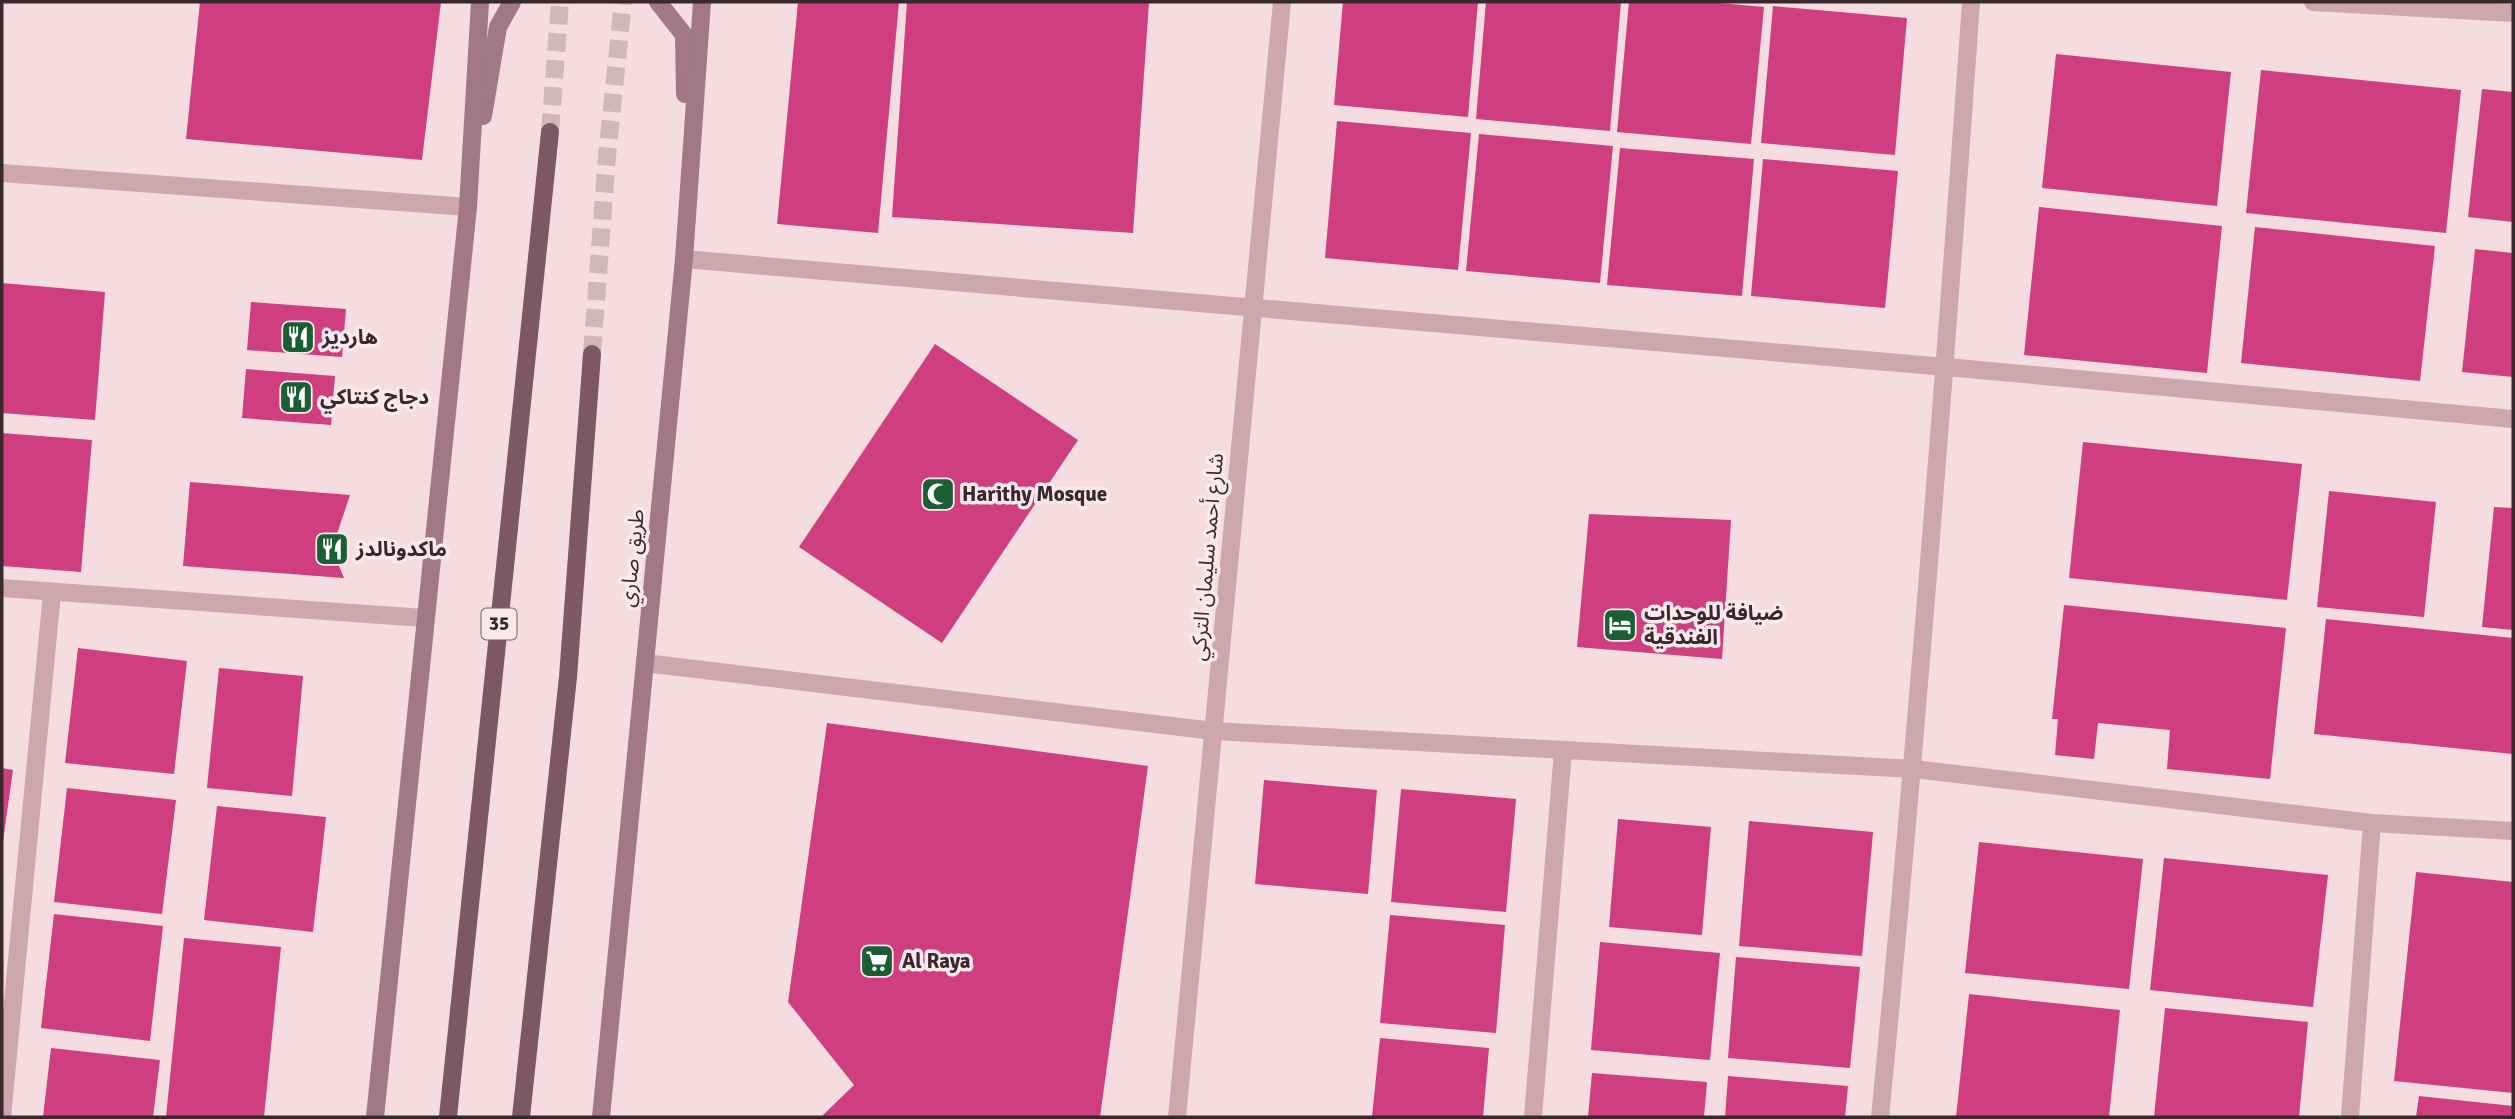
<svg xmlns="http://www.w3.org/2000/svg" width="2515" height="1119" font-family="Signika,'Noto Sans Arabic',sans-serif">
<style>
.building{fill:#cf3f80}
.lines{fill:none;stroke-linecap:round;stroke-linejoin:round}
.primary-tunnel{stroke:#cfb8bc;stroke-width:18;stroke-dasharray:18 9;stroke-linecap:butt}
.minor{stroke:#cda7b0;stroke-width:18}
.secondary{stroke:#a17885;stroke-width:18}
.primary{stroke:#7c5865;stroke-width:18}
.labels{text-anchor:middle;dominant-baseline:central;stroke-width:7;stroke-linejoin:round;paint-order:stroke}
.shield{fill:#fbe9ec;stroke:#736267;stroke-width:2}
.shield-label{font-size:19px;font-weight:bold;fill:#39282e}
.poi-label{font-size:21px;font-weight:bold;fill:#39282e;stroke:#fbe9ec;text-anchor:start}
.street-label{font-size:21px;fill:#39282e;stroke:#fbe9ec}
</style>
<rect width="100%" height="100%" fill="#f4dce0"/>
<g class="building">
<polygon points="200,2 441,2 422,160 186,139"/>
<polygon points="798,2 899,2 878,233 777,224"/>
<polygon points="907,2 1149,2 1133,233 892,217"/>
<polygon points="1343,2 1478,2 1468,117 1334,105"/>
<polygon points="1486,2 1621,2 1610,131 1476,119"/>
<polygon points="1629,2 1708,2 1764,7 1751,144 1617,132"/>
<polygon points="1773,6 1907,18 1895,155 1761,143"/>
<polygon points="2056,54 2231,72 2217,206 2042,188"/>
<polygon points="2261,70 2461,90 2446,233 2246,213"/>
<polygon points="2482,89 2513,92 2513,222 2468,217"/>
<polygon points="1337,121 1471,133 1458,270 1325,258"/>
<polygon points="1479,134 1613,146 1600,283 1466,271"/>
<polygon points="1620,148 1754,159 1742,296 1607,285"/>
<polygon points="1763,159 1898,171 1885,308 1751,296"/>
<polygon points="2039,207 2222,226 2207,373 2024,355"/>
<polygon points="2255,227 2435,246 2420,381 2241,363"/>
<polygon points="2475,249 2513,253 2513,377 2462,372"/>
<polygon points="2,283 105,292 95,420 2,413"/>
<polygon points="251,302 346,309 342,357 247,350"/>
<polygon points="935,344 1078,440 942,643 799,547"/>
<polygon points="246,369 335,376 331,425 242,418"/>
<polygon points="2,433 92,440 81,572 2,566"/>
<polygon points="2083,442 2302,464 2287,600 2069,578"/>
<polygon points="190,482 350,495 332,549 344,578 183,566"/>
<polygon points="2329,491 2436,502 2424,617 2317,607"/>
<polygon points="2494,507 2513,508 2513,630 2482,627"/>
<polygon points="1589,514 1731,520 1722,659 1577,647"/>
<polygon points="2064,605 2286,628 2270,779 2167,769 2170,730 2098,723 2094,759 2055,755 2058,719 2052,719"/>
<polygon points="2326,619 2513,638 2513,754 2314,734"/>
<polygon points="78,648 187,661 174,774 65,763"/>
<polygon points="219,668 303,676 292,796 207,788"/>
<polygon points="827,723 1148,766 1100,1117 821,1117 854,1085 788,1002"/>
<polygon points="2,768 13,770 3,841 2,841"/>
<polygon points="1264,780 1377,790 1368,894 1255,884"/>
<polygon points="67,788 176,800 162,914 54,902"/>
<polygon points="1401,789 1516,799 1506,912 1391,902"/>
<polygon points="217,806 326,817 313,932 204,920"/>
<polygon points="1618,819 1711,827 1702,935 1609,927"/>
<polygon points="1749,821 1873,832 1862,956 1739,946"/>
<polygon points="1979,842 2143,859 2129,989 1965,973"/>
<polygon points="2164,858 2328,875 2313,1007 2150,990"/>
<polygon points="2416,872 2513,882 2513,1093 2394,1081"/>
<polygon points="54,914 163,926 150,1041 41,1028"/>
<polygon points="1390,915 1505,925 1496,1033 1380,1023"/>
<polygon points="184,938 281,947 264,1117 166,1117"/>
<polygon points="1600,942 1720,953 1710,1060 1591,1050"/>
<polygon points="1736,957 1860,967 1850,1068 1728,1058"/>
<polygon points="1969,994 2120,1010 2109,1117 1956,1117"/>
<polygon points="2165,1008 2308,1022 2299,1117 2154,1117"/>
<polygon points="1380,1038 1489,1048 1483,1117 1372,1117"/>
<polygon points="51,1048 160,1060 153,1117 43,1117"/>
<polygon points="1592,1073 1707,1082 1704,1117 1588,1117"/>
<polygon points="1728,1076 1848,1086 1845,1117 1725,1117"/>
<polygon points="2419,1096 2513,1106 2513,1117 2416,1117"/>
</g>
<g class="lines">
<g class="primary-tunnel">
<polyline points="550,132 560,2"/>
<polyline points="592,354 607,156 623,2"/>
</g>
<g class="minor">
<polyline points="2313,2 2513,13"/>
<polyline points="2,173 468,207"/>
<polyline points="684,259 1946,367 2513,419"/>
<polyline points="2,588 424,618"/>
<polyline points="645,663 1214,731 1914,769 2372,823 2513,831"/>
<polyline points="2,1117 52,593"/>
<polyline points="1177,1117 1282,2"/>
<polyline points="1533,1117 1563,751"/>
<path d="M1880 1117C1916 746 1945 374 1971 2"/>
<polyline points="2350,1117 2372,823"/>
</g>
<g class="secondary">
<polyline points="658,2 684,35 685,94"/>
<polyline points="483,116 498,27 512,2"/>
<polyline points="375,1117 468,207 480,2"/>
<polyline points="601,1117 684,259 702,2"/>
</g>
<g class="primary">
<polyline points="448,1117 550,132"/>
<polyline points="521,1117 568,677 592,354"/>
</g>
</g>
<defs>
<g id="restaurant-square" transform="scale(1.75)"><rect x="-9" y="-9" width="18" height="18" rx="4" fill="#1a5e33" stroke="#fbe9ec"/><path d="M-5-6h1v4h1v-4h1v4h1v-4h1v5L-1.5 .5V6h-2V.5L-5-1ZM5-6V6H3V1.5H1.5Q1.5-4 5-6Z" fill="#fff"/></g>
<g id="mosque-square" transform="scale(1.75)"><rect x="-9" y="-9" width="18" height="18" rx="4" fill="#1a5e33" stroke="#fbe9ec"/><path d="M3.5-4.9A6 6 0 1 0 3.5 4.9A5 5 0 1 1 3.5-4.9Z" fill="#fff"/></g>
<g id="hotel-square" transform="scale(1.75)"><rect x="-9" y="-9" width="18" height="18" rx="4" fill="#1a5e33" stroke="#fbe9ec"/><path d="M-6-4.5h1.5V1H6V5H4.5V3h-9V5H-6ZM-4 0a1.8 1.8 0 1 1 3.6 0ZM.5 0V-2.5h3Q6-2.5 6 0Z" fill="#fff"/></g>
<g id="supermarket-square" transform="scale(1.75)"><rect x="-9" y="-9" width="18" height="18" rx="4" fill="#1a5e33" stroke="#fbe9ec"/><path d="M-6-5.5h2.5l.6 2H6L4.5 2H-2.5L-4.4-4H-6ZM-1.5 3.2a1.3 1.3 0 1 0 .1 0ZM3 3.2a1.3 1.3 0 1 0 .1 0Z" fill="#fff"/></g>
</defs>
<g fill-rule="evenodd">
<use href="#restaurant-square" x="298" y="337"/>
<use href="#restaurant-square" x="296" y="397"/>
<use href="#mosque-square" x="938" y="494"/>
<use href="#restaurant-square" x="332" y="549"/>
<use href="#hotel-square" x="1620" y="625"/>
<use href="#supermarket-square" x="877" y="961"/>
</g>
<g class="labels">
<rect class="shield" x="481.5" y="608.5" width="35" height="31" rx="5"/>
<g class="shield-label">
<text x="499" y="624">35</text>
</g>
<g class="poi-label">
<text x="322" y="337">هارديز</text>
<text x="320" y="397">دجاج كنتاكي</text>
<text x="962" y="494">Harithy Mosque</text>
<text x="356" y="549">ماكدونالدز</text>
<text x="1644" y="613">ضيافة للوحدات<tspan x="1644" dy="24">الفندقية</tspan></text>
<text x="902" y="961">Al Raya</text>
</g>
<g class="street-label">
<text transform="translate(1207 557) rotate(-85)">شارع أحمد سليمان التركي</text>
<text transform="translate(632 558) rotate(-84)">طريق صاري</text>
</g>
</g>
<rect width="2515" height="1119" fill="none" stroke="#39282e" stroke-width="7"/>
</svg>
